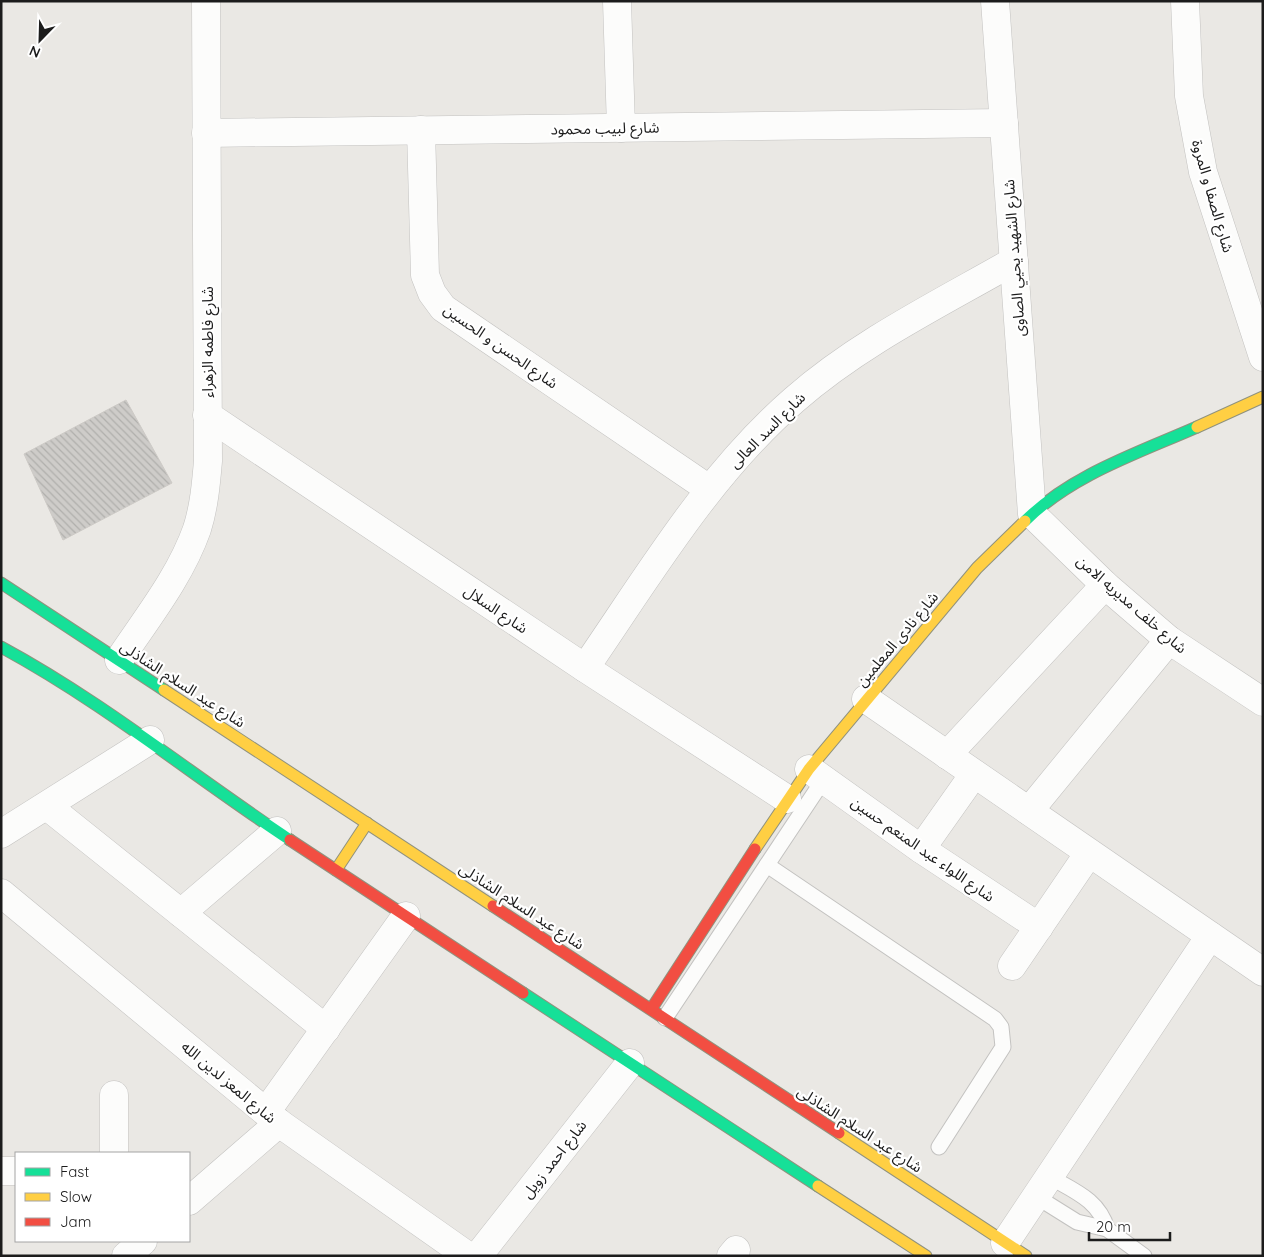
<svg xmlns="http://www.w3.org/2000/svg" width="1264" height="1257" font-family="Quicksand,'Noto Sans Arabic',sans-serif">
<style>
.building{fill:url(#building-back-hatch);stroke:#cdcac6}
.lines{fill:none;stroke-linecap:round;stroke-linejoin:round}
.lane-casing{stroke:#c3c2c0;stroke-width:17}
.street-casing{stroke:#c3c2c0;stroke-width:29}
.fast-casing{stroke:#90927e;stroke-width:13}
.slow-casing{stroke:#90927e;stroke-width:13}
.jam-casing{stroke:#90927e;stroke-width:13}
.lane{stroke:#fcfcfb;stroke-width:15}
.street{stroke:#fcfcfb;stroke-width:28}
.fast{stroke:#16e098;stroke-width:11}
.slow{stroke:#ffcf43;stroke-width:11}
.jam{stroke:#f24e42;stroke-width:11}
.labels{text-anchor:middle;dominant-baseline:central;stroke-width:4.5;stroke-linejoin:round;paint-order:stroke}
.street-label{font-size:15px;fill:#1c1c1c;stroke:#fff}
</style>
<defs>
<pattern id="building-back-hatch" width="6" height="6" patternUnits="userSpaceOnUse" patternTransform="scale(1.25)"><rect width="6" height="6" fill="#ceccc9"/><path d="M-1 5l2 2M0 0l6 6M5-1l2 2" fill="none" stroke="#b0afac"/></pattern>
</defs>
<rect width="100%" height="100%" fill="#eae8e4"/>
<polygon class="building" points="126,400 172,483 63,540 24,454"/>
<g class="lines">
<g class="lane-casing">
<g id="lane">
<polyline points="767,865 995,1019 1001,1027 1003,1047 939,1147"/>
<polyline points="665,1018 824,779"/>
<path d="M1050 1177C1074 1191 1099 1200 1107 1229"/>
<polyline points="1037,1197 1077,1222 1107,1229 1144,1256"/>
</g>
</g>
<g class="street-casing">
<g id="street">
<polyline points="617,1 621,128"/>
<polyline points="995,1 1032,514 1105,585 1169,640 1263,702"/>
<polyline points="1185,1 1189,96 1203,172 1263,357"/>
<polyline points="421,130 425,275 432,293 443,308 709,489"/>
<polyline points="206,133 1004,123"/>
<polyline points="207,415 585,668 787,799"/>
<path d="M119 660C147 618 180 577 197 529 204 507 206 484 208 461L206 1"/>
<path d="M585 668C649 575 708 475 794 400 859 343 939 304 1014 261"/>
<polyline points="866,699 1263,972"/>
<polyline points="947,755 1105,585"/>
<polyline points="809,769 921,849 1039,927"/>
<polyline points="47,806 326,1029"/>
<polyline points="1029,811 1169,640"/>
<polyline points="1,834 150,740"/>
<polyline points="921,849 974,774"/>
<polyline points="1,893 279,1123 468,1256"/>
<polyline points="181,913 277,831"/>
<polyline points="1012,966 1089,853"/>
<polyline points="114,1095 114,1153"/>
<polyline points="266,1112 406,916"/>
<polyline points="1,1171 16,1171"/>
<polyline points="189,1201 279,1123"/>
<polyline points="1005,1243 1210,936"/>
<polyline points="126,1256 143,1241"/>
<polyline points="478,1256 630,1063"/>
<polyline points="731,1256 736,1250"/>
</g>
</g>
<g class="fast-casing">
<g id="fast">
<path d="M1025 521C1071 475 1138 453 1197 427"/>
<polyline points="1,583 164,690"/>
<path d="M1 647C103 702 193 776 290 840"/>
<polyline points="523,993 818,1186"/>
</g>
</g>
<g class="slow-casing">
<g id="slow">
<polyline points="1197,427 1263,397"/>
<polyline points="164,690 493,906"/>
<polyline points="755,849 809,769 977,568 1025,521"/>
<polyline points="336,870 367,823"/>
<polyline points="839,1133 1026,1256"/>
<polyline points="818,1186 926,1256"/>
</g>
</g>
<g class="jam-casing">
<g id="jam">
<polyline points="290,840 523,993"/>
<polyline points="493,906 839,1133"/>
<polyline points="652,1008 755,849"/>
</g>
</g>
<use href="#lane" class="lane"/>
<use href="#street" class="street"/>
<use href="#fast" class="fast"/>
<use href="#slow" class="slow"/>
<use href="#jam" class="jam"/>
</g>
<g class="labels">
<g class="street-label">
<text transform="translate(605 128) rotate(-1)">شارع لبيب محمود</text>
<text transform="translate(1213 196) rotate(74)">شارع الصفا و المروة</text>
<text transform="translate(1014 258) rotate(-94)">شارع الشهيد يحيي الصاوى</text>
<text transform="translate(207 342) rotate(-90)">شارع فاطمه الزهراء</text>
<text transform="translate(501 346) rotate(35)">شارع الحسن و الحسين</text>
<text transform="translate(767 430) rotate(-45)">شارع السد العالى</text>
<text transform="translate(1132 604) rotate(41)">شارع خلف مديريه الامن</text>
<text transform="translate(496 609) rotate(34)">شارع السلال</text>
<text transform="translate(897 639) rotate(-50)">شارع نادى المعلمين</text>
<text transform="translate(183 684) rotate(33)">شارع عبد السلام الشاذلى</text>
<text transform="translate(923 849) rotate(35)">شارع اللواء عبد المنعم حسين</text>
<text transform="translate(522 906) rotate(33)">شارع عبد السلام الشاذلى</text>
<text transform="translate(229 1082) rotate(40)">شارع المعز لدين الله</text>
<text transform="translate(860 1129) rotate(33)">شارع عبد السلام الشاذلى</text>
<text transform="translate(554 1159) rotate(-52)">شارع احمد زويل</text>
</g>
</g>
<rect width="1264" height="1257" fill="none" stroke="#1c1c1c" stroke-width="5"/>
<rect x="15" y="1152" width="175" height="90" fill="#ffffff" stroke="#a4a4a4"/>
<rect x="25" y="1168" width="25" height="8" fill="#16e098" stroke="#a4a4a4"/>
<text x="60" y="1177" font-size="15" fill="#1c1c1c">Fast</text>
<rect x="25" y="1193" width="25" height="8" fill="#ffcf43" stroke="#a4a4a4"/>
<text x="60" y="1202" font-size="15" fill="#1c1c1c">Slow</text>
<rect x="25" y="1218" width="25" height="8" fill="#f24e42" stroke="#a4a4a4"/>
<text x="60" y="1227" font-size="15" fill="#1c1c1c">Jam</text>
<g transform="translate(40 40) rotate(203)" stroke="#ffffff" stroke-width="4" paint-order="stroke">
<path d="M0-4L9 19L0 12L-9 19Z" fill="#1c1c1c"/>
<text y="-8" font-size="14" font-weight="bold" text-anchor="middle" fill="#1c1c1c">N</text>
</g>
<path d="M1089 1232v8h81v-8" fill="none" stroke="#1c1c1c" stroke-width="2.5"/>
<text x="1096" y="1232" font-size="15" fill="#1c1c1c" stroke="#ffffff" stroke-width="4" paint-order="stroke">20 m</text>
</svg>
